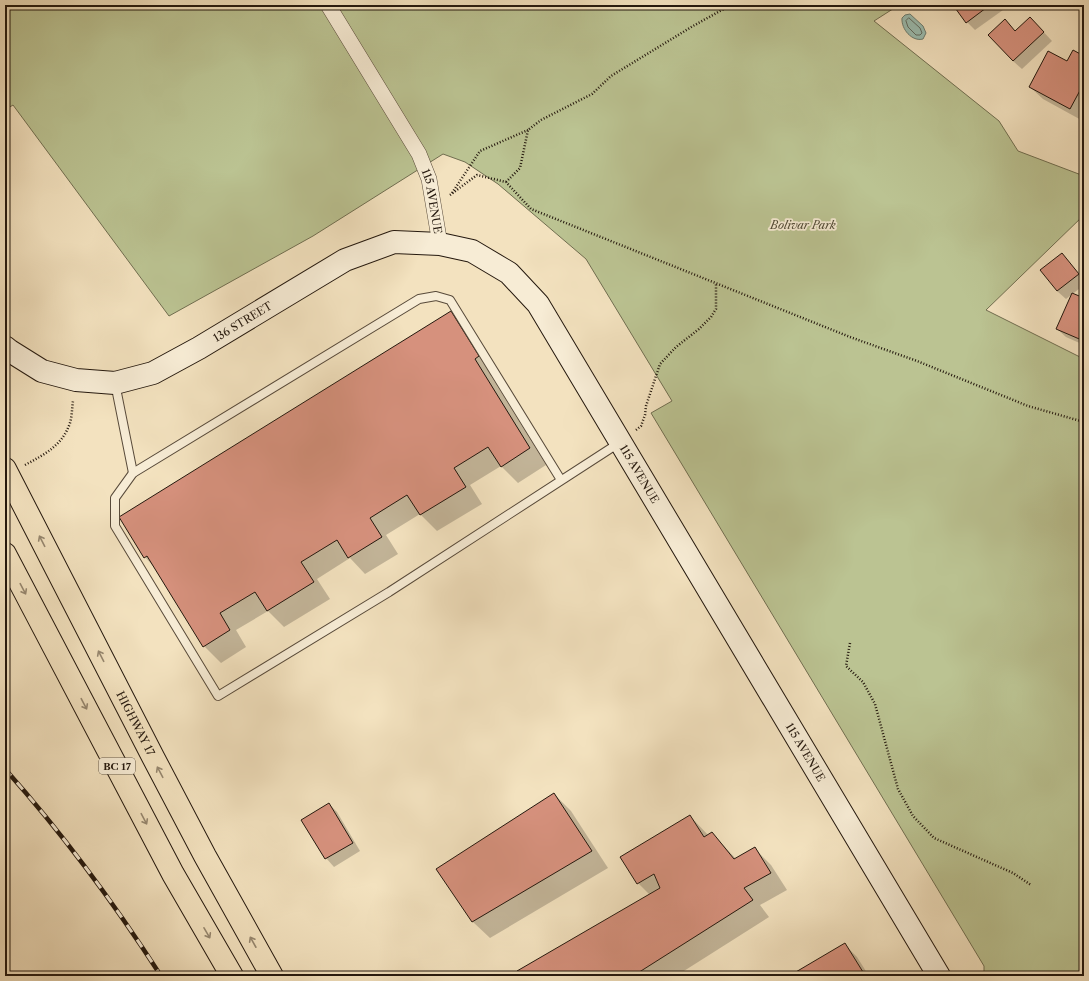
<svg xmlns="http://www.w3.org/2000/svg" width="1089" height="981" font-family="'Libre Caslon Text',serif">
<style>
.green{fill:#bbc392;stroke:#706e50}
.water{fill:#9bbeb2;stroke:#6b7c70}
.shadow{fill:#0003}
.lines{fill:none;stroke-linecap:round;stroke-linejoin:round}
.shore{stroke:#606b60;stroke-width:1}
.building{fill:#d6917d;stroke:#24180e}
.lane-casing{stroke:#584a3a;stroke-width:10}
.street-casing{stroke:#584a3a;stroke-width:16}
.secondary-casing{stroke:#24180e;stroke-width:24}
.highway-casing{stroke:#24180e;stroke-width:24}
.path{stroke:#24180e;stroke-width:2.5;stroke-dasharray:1 2;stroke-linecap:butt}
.lane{stroke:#f7ecd5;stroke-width:8}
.street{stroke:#f7ecd5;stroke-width:15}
.secondary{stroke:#f7ecd5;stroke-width:22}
.highway{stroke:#f3e2bf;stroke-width:22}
.rail-casing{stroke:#24180e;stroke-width:4.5}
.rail{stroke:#f7ecd5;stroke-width:3;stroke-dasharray:9;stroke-linecap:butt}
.oneway{stroke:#96876f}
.labels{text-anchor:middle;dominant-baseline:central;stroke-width:3.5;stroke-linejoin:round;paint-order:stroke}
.shield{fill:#f7ecd5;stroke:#63584a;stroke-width:1}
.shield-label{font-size:10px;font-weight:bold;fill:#24180e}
.street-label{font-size:11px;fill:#24180e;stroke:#f7ecd5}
.park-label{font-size:11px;font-style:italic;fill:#514b36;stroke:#f7ecd5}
</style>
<rect width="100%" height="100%" fill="#f3e2bf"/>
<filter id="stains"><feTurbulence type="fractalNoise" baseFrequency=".005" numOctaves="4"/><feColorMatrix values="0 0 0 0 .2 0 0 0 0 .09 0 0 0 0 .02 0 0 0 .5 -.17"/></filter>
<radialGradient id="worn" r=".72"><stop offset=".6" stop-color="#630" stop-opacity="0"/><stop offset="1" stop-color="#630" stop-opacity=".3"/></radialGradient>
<polygon class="green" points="5,5 899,5 874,21 999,121 1018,151 1084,176 1084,215 986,310 1084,359 1084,976 984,976 984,966 651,413 672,401 586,259 498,184 465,162 443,154 313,236 169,316 13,105 5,110"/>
<path class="water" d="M910 14 923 26 926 33 923 39C912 42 901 29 902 18L905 15Z"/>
<g class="shadow">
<polygon points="954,5 1010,5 975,30 967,22"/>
<polygon points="1039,27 1052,41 1022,69 1013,61 1016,32"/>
<polygon points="1084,57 1084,119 1083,121 1043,99 1030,87 1068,62"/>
<polygon points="1062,254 1084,280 1084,285 1066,299 1057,291"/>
<polygon points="1084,299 1084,345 1066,337 1057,329"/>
<polygon points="451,313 467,329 495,373 491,376 546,465 518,483 501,466 470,485 482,504 437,531 420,514 386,535 398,554 365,574 350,558 317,579 330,599 284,627 268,611 236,630 246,647 221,663 204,646 154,567 145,557 120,518"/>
<polygon points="554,794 571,811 608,868 490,938 473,922 437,869"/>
<polygon points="329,804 337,812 360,851 334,867 326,858"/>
<polygon points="690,816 708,835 712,833 736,859 755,849 771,865 787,890 760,905 769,917 676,976 522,976 650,895 638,883"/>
<polygon points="844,944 857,957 869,976 791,976"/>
</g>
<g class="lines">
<polygon class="shore" points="909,18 920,28 922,33 920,35 916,35 908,27 906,21"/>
</g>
<g class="building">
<polygon points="953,5 990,5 966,23"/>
<polygon points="1030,17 1044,32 1013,61 988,35 1005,19 1015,31"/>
<polygon points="1073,50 1084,56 1084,83 1070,109 1029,87 1048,51 1067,61"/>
<polygon points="1062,253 1079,274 1057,291 1040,270"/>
<polygon points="1072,293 1084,298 1084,341 1056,329"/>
<polygon points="451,311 479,356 475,359 530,448 501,467 488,447 454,468 466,487 420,515 407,495 370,518 382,537 348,558 337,540 301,562 314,582 267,611 255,592 220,613 230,630 203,647 147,556 144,558 119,517"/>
<polygon points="554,793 592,851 472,922 436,869"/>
<polygon points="329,803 353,843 325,859 301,820"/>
<polygon points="690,815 704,837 712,832 734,859 755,847 771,873 744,888 753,900 633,976 521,976 517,971 660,888 654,874 637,884 620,857"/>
<polygon points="845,943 863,972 856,976 789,976"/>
</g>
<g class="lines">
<g class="lane-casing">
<g id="lane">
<polyline points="115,383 133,473"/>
<polyline points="561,480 450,300 436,296 419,299 133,473 115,498 115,526 218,696 389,592 619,443"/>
</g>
</g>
<g class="street-casing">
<g id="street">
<path id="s1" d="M328 5 419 154 429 179 440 244"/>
</g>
</g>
<g class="secondary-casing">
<g id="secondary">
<path id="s2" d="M5 347 10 351 42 371 76 380 115 383 153 373 199 348 345 260 394 242 440 244 472 251 509 273 538 304 939 976"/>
</g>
</g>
<g class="highway-casing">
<g id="highway">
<path id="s3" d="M5 469 153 757 205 856 272 976"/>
<polyline points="5,554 173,874 232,976"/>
</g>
</g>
<g class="path">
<polyline points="506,182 520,168 528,130 541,120 592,94 611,76 693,26 731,5"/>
<polyline points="452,193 480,151 528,130"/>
<polyline points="450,195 477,175 506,182 531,209 850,337 917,361 1028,406 1084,422"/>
<polyline points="636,430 641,426 645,415 646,406 660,364 676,347 699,329 711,317 716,309 716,283"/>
<path d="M25 465C45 454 62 446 70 423 72 416 72 408 73 401"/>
<polyline points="850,643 846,666 863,682 875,704 898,789 913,816 934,838 1013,873 1031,885"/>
</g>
<use href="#lane" class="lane"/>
<use href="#street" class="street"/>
<use href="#secondary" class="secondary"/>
<use href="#highway" class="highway"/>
<g class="rail-casing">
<path id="rail" d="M5 769C63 834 114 903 161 976"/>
</g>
<use href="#rail" class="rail"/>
</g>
<defs><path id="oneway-shaft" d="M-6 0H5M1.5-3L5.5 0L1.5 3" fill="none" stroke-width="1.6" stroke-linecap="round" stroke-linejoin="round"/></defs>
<g class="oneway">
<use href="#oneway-shaft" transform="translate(42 541) rotate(-117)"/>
<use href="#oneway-shaft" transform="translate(23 589) rotate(62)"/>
<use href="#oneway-shaft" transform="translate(101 656) rotate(-117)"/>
<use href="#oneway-shaft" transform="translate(84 704) rotate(62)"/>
<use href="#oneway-shaft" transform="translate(160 772) rotate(-118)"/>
<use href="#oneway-shaft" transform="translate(144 819) rotate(62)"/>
<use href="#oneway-shaft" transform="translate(207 933) rotate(60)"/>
<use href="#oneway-shaft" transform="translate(253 942) rotate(-119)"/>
</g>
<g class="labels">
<rect class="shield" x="99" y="758" width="36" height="16" rx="3"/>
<g class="shield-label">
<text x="117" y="766">BC 17</text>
</g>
<g class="street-label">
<text stroke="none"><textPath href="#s1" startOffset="224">115 AVENUE</textPath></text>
<text stroke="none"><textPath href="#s2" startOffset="261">136 STREET</textPath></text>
<text stroke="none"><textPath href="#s2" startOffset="795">115 AVENUE</textPath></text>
<text stroke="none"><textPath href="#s3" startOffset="286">HIGHWAY 17</textPath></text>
<text stroke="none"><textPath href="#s2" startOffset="1119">115 AVENUE</textPath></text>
</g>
<g class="park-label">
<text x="803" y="225">Bolivar Park</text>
</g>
</g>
<rect width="1089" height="981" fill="none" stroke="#f3e2bf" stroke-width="20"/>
<rect x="6" y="6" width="1077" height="969" fill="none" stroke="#24180e" stroke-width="2"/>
<rect x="10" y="10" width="1069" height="961" fill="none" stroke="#24180e"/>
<rect width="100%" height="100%" filter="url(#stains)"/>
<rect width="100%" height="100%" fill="url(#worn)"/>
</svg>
